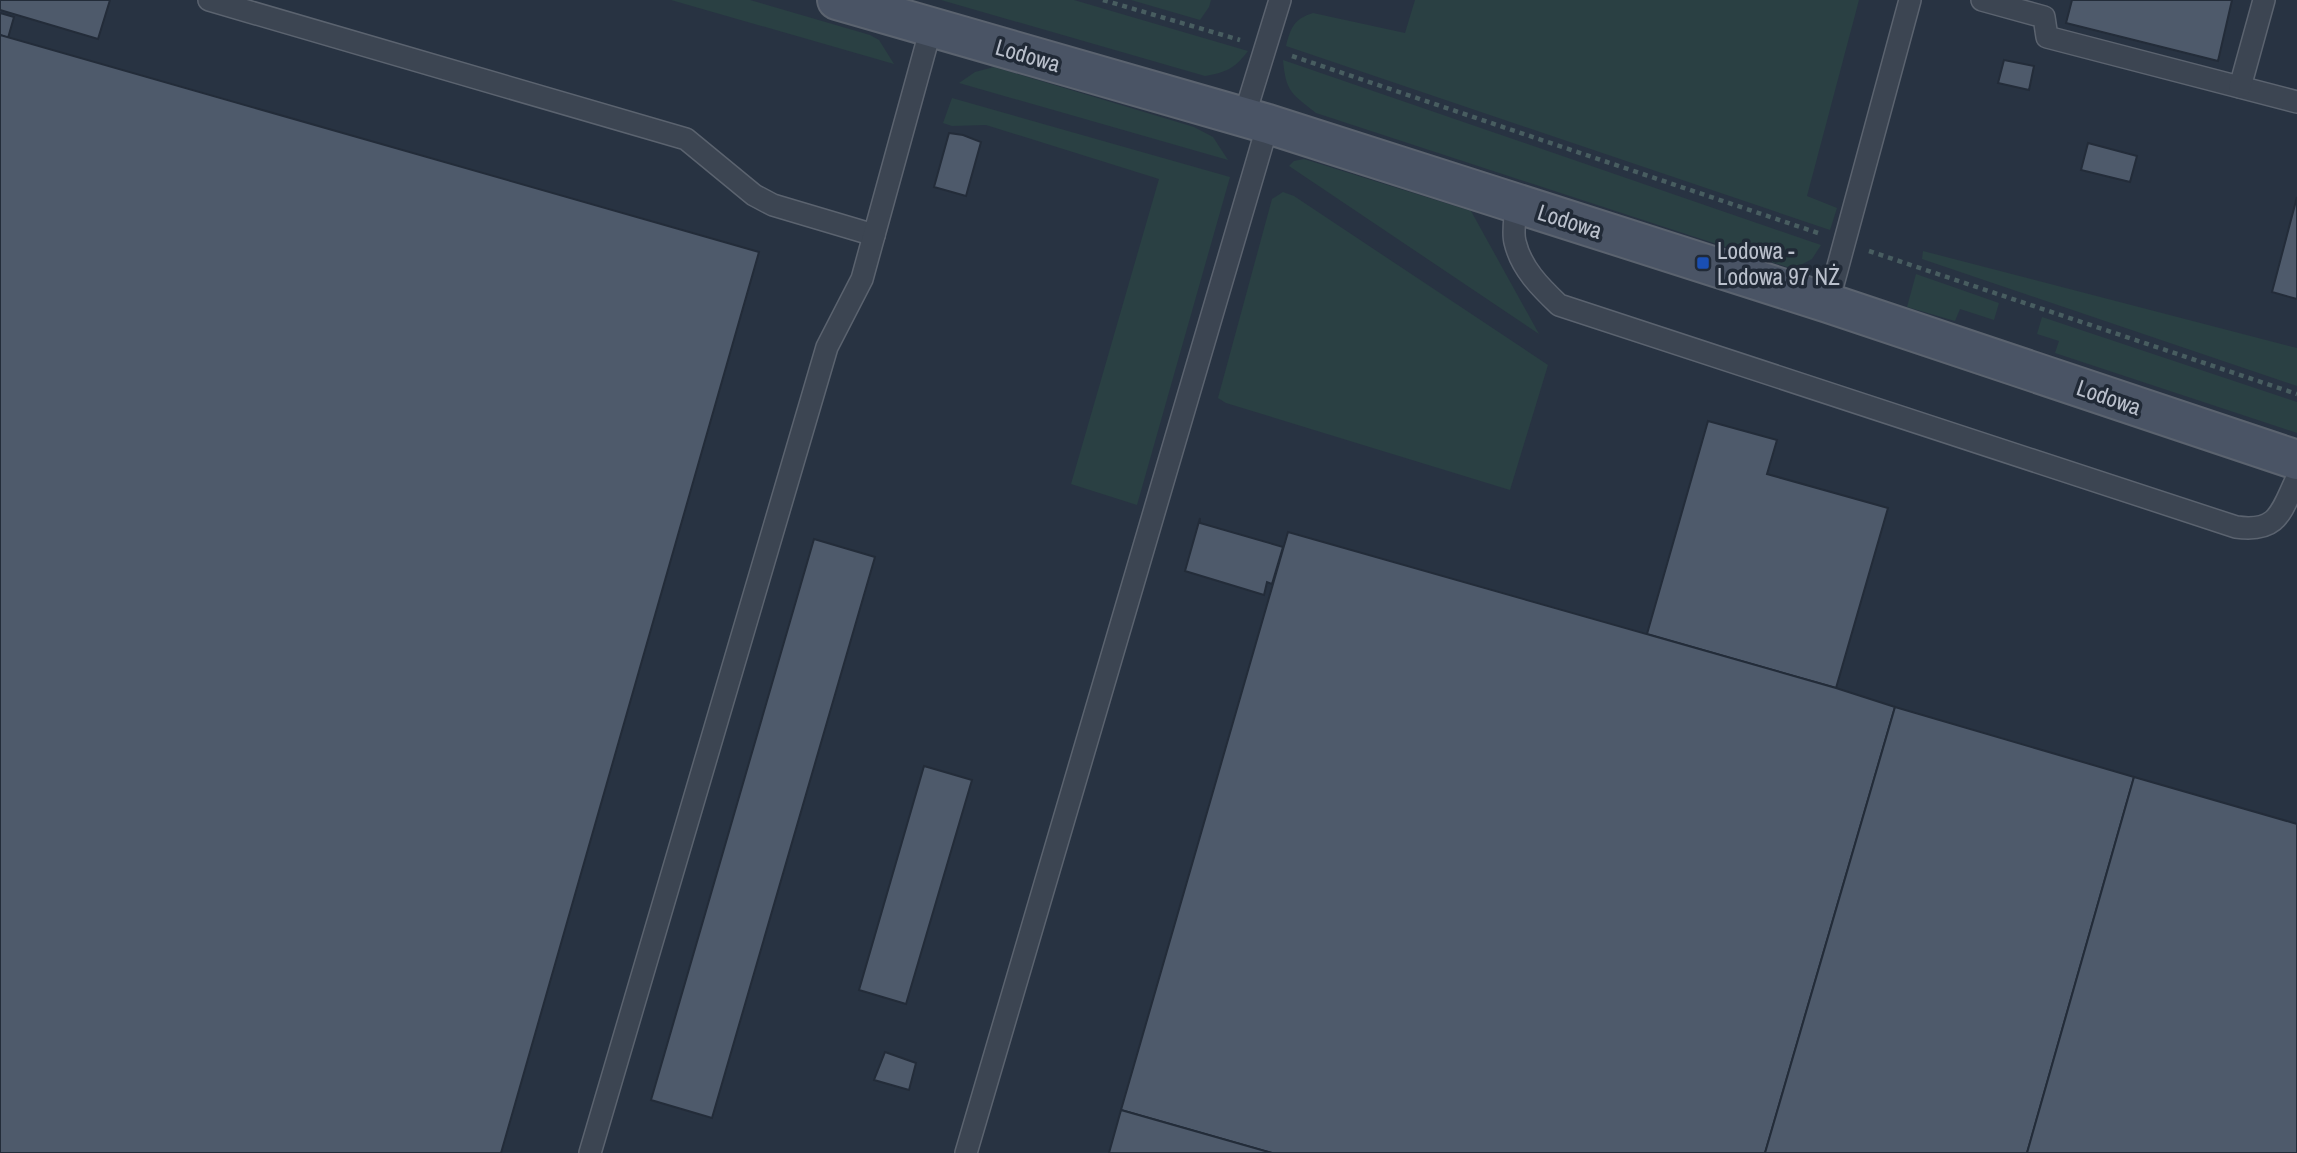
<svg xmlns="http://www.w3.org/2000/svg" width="2297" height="1153" font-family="'Archivo Narrow',sans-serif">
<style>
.green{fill:#2a4043}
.building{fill:#4e5a6b;stroke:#232c39;stroke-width:2}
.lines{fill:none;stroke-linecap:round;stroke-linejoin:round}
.lane-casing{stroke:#5b636f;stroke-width:24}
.secondary-casing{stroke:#5b636f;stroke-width:42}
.path{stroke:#485d60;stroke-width:4.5;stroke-dasharray:5 5;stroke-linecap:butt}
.lane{stroke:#3c4552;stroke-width:21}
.secondary{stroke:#4a5465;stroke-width:38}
.transit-dot{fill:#1a4fb4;stroke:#212a37;stroke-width:2.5}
.labels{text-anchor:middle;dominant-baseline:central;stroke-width:7;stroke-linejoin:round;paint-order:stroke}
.street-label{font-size:23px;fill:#bac0cc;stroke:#212a37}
.poi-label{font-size:23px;fill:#bac0cc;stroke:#212a37;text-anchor:start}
</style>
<rect width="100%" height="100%" fill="#283342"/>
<g class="green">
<polygon points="671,0 750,0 870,35 879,40 894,64"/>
<path d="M941 0H1074L1248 51C1234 69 1227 72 1205 76Z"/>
<polygon points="1131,0 1211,0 1209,7 1200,20"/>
<path d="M1415 0H1859L1807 196 1837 208 1830 230 1286 46C1291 27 1294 19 1313 13L1405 33Z"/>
<path d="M1283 60 1821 245 1812 259 1793 269 1316 113C1291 93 1286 92 1283 60Z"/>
<polygon points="994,67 1194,127 1213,137 1228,160 959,83 975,72"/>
<polygon points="952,98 1230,177 1137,505 1071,484 1159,179 986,125 952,126 943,123"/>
<polygon points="1304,159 1471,211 1539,334 1289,166 1294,161"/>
<polygon points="1283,192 1294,196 1548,365 1510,490 1226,403 1218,398 1272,199"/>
<polygon points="1923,251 2297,348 2297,386 1922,259"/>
<polygon points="1916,274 1999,303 1994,320 1960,309 1955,321 1907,307"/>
<polygon points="2042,317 2297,402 2297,433 2055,353 2059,341 2037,334"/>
</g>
<g class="building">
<polygon points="0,0 110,0 98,39 0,10"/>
<polygon points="2072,0 2232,0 2218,61 2066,23"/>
<polygon points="0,13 14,17 8,38 0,35"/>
<polygon points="0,35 759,252 501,1153 0,1153"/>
<polygon points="2004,60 2034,66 2029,90 1998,83"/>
<polygon points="949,133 963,135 981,142 966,196 934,187"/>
<polygon points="2088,143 2137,156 2130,182 2081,170"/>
<polygon points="2297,197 2297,299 2272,292"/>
<polygon points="1708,421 1777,440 1767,474 1888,508 1836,688 1647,634"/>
<polygon points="1200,518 1200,523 1283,547 1272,584 1267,582 1264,595 1185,571"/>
<polygon points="1288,532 1836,688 1895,707 1765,1153 1272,1153 1121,1110"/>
<polygon points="814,539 875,557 712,1118 651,1100"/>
<polygon points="1895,707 2134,777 2027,1153 1765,1153"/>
<polygon points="924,766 972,780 906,1004 859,990"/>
<polygon points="2134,777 2297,824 2297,1153 2027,1153"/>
<polygon points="885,1052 916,1063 909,1090 874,1080"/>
<polygon points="1121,1110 1272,1153 1109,1153"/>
</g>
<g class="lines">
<g class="lane-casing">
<g id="lane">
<polyline points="209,0 686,139 754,195 773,205 874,235"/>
<polyline points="1982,0 2044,17 2047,37 2297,102"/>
<polyline points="2240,87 2264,0"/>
<polyline points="1244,117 1280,0"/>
<path d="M1516 203C1516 215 1512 231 1515 242 1521 268 1540 287 1559 305L2236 527C2279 533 2281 511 2297 478"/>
<polyline points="1828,303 1910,0"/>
<polyline points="590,1153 827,347 862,279 931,28"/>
<polyline points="966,1153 1268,124"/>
</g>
</g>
<g class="secondary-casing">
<polyline id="secondary" points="837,0 1268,124 1828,303 2297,460"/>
</g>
<g class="path">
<polyline points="1103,0 1240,40"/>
<polyline points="1292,56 1818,233"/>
<polyline points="1869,251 2297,394"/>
</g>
<use href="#lane" class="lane"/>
<use href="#secondary" class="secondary"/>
</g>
<rect class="transit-dot" x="1696" y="256" width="14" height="14" rx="3.5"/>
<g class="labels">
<g class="street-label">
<text transform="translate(1028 55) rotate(16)">Lodowa</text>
<text transform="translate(1570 221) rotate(18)">Lodowa</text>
<text transform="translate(2109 397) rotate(19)">Lodowa</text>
</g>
<g class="poi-label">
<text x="1717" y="250">Lodowa -<tspan x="1717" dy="26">Lodowa 97 NŻ</tspan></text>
</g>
</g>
</svg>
